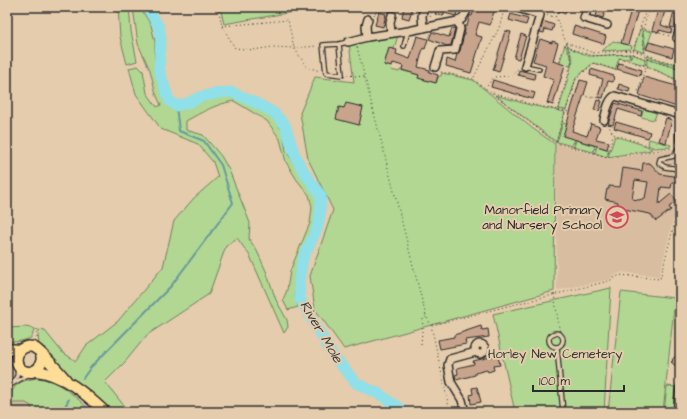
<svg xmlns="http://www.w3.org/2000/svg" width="687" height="419" font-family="'Architects Daughter',sans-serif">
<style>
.built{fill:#d8bda0}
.green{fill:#b1d792;stroke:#6e815e}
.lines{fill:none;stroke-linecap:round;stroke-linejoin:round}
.stream{stroke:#67989d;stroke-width:2}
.river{stroke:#8fe0e9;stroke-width:11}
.building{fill:#c8a48c;stroke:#2b2b2b;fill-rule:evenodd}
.service-casing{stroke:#2b2b2b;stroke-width:6}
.minor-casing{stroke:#2b2b2b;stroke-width:10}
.primary-casing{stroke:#2b2b2b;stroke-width:13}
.path{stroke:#2b2b2b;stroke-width:1;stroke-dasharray:1 3;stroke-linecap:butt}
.service{stroke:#e4ccac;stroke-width:3.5}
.minor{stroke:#e4ccac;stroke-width:7}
.primary{stroke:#ffdd96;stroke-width:10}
.labels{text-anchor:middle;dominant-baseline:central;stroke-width:4;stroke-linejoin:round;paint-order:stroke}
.poi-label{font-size:13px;fill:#2b2b2b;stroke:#e4ccac;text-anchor:end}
.park-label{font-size:13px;fill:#383c35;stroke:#e4ccac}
.water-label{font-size:14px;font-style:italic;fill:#353d3e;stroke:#e4ccac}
</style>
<rect width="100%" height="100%" fill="#e4ccac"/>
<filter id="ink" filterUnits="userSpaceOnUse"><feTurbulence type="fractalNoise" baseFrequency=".025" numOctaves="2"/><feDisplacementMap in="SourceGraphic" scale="8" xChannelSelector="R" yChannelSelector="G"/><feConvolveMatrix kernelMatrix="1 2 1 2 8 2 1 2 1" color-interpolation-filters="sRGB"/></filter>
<g filter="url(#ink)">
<g class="built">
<polygon points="556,144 611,159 674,149 680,149 680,214 673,220 659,276 621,272 608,280 557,290"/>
<polygon points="7,390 11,393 10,397 26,403 31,406 32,412 7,412"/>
</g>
<g class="green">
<polygon points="118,7 129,7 131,31 137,61 127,64 120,37"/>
<path d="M133 7H142L143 12 151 25 155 42V68L162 94 171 107 181 108 221 96 234 97 256 107 272 116 283 132 286 151 318 200 317 218 302 254 295 283V297L298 307 288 310 283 300 287 290 290 271 310 223 312 207 309 195 297 180 286 162 280 139 267 121 234 101C216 104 202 112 186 121V130L203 135 221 156 229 170 250 223 249 239 257 251 266 271 276 300 287 320 288 327 284 333 250 256 237 238 226 246 209 294 147 335 125 362 105 382 129 412H112L86 388 63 372 42 349 39 344 38 335 39 330 45 331 62 352 76 361 86 346 118 321 163 267 174 221 194 198 218 177 213 162 198 144 161 129 136 94 129 68 138 66 143 71 147 93 157 107 161 105 156 94 150 70 138 44Z"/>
<polygon points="220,7 321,7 224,24"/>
<polygon points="640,29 642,29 645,53 634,49"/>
<polygon points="644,30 652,32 646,49 643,32"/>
<polygon points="398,35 394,49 389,48 384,65 392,67 391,70 399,72 400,70 419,75 418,78 436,83 439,76 441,76 442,73 473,80 532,128 555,144 554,291 344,349 315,309 310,276 333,210 308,159 300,113 315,77 354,82 349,43"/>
<polygon points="613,41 632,46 631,49 602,51"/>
<polygon points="565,44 572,60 570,66 560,62"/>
<polygon points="567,44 572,49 589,56 630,54 630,56 626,59 619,58 615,70 593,63 576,78 566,110 559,109 573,60"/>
<polygon points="632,54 645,59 645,65 628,60 631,57"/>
<polygon points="647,56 680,66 680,68 647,58"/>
<polygon points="647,59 680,69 680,81 647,66"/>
<polygon points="495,95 530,105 565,112 556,142"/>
<polygon points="644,108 657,112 654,120 641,117"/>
<polygon points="563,123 567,124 563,136 575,139 572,146 557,142"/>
<polygon points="615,136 647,146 651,149 651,150 608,157"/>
<polygon points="649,139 671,145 670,147 654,148 648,145"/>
<polygon points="576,140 595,146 593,152 574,147"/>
<polygon points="597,146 609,150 607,157 595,153"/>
<polygon points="611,288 604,412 515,412 493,314"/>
<polygon points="621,292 675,298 663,412 608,412"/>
<path d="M26 327 34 329C32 340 31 338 21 341 15 342 13 342 7 341V328Z"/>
<path d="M37 378C59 380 76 397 92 412H32L31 406 26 403H11V393C17 381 25 380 37 378Z"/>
<polygon points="667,386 675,387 673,412 664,411"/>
</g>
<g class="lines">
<g class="stream">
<polyline points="83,378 91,367 171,286 233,203 221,165 204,141 179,131 176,106"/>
<polyline points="62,412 69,399"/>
</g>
<polyline class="river" points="147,7 159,27 161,39 159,70 169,100 176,106 188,103 200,97 219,93 232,92 260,105 274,113 285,125 294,153 302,169 321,196 320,215 317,229 303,258 299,280 300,299 332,354 356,383 379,394 405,412"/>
</g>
<g class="building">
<polygon points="404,7 413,7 409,19 402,17"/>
<polygon points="437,7 458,7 456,16 444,13 443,16 435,14"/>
<polygon points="475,7 488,10 489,7 495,8 490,25 479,22 475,35 482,37 471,73 446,66 447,59 455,62 457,54 460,51 465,30 464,26 467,26 470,15 472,16"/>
<polygon points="560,7 567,7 565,14 558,11"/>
<polygon points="599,7 606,8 603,18 596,16"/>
<polygon points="632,7 639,7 628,45 621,43"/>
<polygon points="659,7 666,7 661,25 672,29 671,33 659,30 659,32 652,30"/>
<polygon points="675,7 680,7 680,9 675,28 670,27"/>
<polygon points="379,12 386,14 383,27 375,25"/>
<polygon points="511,14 528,19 526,25 509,20"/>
<polygon points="543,21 554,25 552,31 545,29 544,33 540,32"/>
<polygon points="574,26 606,36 604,44 572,34"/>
<polygon points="452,28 455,29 451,45 447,46 429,39 432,32 449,37"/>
<polygon points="505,31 511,32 499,72 493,70"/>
<polygon points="521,34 526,36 519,59 514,58"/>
<polygon points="417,36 428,39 425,49 423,48 418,67 430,70 429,72 438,75 436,83 418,78 419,75 402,70 403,66 393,63 392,67 384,65 389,48 397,50 396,54 410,59"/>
<polygon points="540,39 552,43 552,41 558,43 553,61 565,65 553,105 547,103 554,80 543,76 546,65 533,61"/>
<polygon points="649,42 674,49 672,57 646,49"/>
<polygon points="619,63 642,70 640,76 617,69"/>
<polygon points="591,69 614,76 613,82 608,81 603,98 598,97 603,79 590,75"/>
<polygon points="519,70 535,74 534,79 518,75"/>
<polygon points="644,77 680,87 680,99 677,107 639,95"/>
<polygon points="493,80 535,93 533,99 491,87"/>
<polygon points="580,80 588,82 572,131 587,136 591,124 600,127 596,139 609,142 607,149 563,136"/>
<polygon points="619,84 630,88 629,92 618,89"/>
<polygon points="597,100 602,101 599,111 594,110"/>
<polygon points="346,103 363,107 359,125 336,119 339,107 344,108"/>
<polygon points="615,103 642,111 641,116 618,109 613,125 608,124"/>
<polygon points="666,118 672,120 666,143 659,141"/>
<polygon points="616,122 650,132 648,138 614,128"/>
<path d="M643 163H649L651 164 660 174 680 177V182H672L671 188 661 187 659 204 671 194 677 201 669 207 671 210 656 221 650 214 624 209 622 220 614 219 615 212H617L618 202 605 199 607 189H609V186L620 187 623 168 642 171ZM635 180 648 182 645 198 639 200 632 199Z"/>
<polygon points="481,326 482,330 488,329 489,337 465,340 466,344 440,349 438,340 454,337 454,335"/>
<polygon points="680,351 680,362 676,366 671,362 673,361 672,360"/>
<polygon points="495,356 498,356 500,365 493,366 494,370 488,372 487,370 475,373 475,375 456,380 455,375 458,374 457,368 474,364 473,361"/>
<polygon points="477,387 481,402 471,404 470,395 473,394 472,388"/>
</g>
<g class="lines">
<g class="service-casing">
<g id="service">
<polyline points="339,44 323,45 326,73 342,75 339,44 348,42"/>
<polyline points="404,46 408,31"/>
<polyline points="525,66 539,69"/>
<polyline points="680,145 674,156 660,159 659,163 665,167 680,169"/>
<circle cx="556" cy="340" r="7"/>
<polyline points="557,347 563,412"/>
<polyline points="13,383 17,376 18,368"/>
<polyline points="7,387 29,374"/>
</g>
</g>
<g class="minor-casing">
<g id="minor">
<polyline points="514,7 540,15 525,66"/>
<polyline points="588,7 584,18 607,25"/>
<polyline points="423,28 422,16 424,7"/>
<polyline points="391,33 390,22 392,15"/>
<polyline points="367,37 366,26 368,19"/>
<polyline points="677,38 680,28"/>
<polyline points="348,42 367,37 408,31 458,21 462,19 469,7"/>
<polyline points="435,67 440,51 455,50 460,29 458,21"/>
<path d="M604 120C606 113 608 99 615 96L680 115"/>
<polyline points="680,132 680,141"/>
<circle cx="480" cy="349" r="5"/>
<polyline points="465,412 462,400 451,382 448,365 450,359 476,352"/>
<polyline points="677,412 680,388"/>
</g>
</g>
<g class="primary-casing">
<g id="primary">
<polyline points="7,349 20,350"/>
<path d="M41 355 42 359 39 368 32 372C8 373 15 342 33 347 39 349 61 374 66 380"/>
<path d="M36 371C63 374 86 394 105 412"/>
</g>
</g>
<g class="path">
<polyline points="218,7 222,26 235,48 253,50 272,47 294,48 317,46"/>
<polyline points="505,7 499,28 473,79 490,92 530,104 558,110 572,60 566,42"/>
<polyline points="544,7 553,10 566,42 570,44 572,49 593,56 632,54 668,66 680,68"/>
<polyline points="647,7 632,54 630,57 626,60 646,66 680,82"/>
<polyline points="394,9 394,8 398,9 399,7"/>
<polyline points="374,15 379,7"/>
<polyline points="547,15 555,17"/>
<polyline points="430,17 434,7"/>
<polyline points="222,26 288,20 294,48 307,67 320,71"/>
<polyline points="641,28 670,36"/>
<polyline points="571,44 593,53 633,50 668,62 680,65"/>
<polyline points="357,47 426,316 431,325 450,412"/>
<polyline points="559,61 566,43"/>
<polyline points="441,72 473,79"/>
<polyline points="347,75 364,77"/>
<polyline points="485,89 494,77 510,76 519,68"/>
<polyline points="573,90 577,91"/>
<polyline points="492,93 556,143 611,158 654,151"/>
<polyline points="584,94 585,96 592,98 592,96 603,100"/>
<polyline points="501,95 503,90"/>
<polyline points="637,95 646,66 642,32 650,7"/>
<polyline points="522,101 524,97"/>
<polyline points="559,110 570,112"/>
<polyline points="608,124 613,134 647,145 653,149 654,151 673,148"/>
<polyline points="556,141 576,79 594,63 616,70 620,58 626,60"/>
<polyline points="573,147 576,139"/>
<polyline points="594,153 596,145"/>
<polyline points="607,157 613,135"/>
<polyline points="554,294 560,334"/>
<polyline points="432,325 609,281 620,275 660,279 675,221 680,216"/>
<polyline points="37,329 37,341"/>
<polyline points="421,344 423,319 426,317"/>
<polyline points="15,412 28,411"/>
</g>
<use href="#service" class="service"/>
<use href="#minor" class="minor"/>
<use href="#primary" class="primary"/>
</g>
</g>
<defs>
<g id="school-ring" transform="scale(1.15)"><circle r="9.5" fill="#e4ccac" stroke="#d1495b" stroke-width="1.5"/><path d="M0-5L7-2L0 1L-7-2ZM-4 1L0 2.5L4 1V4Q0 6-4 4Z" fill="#d1495b"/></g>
</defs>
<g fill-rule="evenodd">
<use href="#school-ring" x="617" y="217"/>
</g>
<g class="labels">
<g class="poi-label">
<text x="602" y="210">Manorfield Primary<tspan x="602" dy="15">and Nursery School</tspan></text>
</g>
<g class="park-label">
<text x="555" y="354">Horley New Cemetery</text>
</g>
<g class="water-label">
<text transform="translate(321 332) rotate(59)">River Mole</text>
</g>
</g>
<rect width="687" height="419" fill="none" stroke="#e4ccac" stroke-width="24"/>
<rect x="12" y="12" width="663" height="395" fill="none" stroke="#2b2b2b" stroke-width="1.5" filter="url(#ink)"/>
<path d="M533 385v6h91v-6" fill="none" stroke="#2b2b2b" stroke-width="2"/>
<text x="539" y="385" font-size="12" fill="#2b2b2b" stroke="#e4ccac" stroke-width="3" paint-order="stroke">100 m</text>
</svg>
